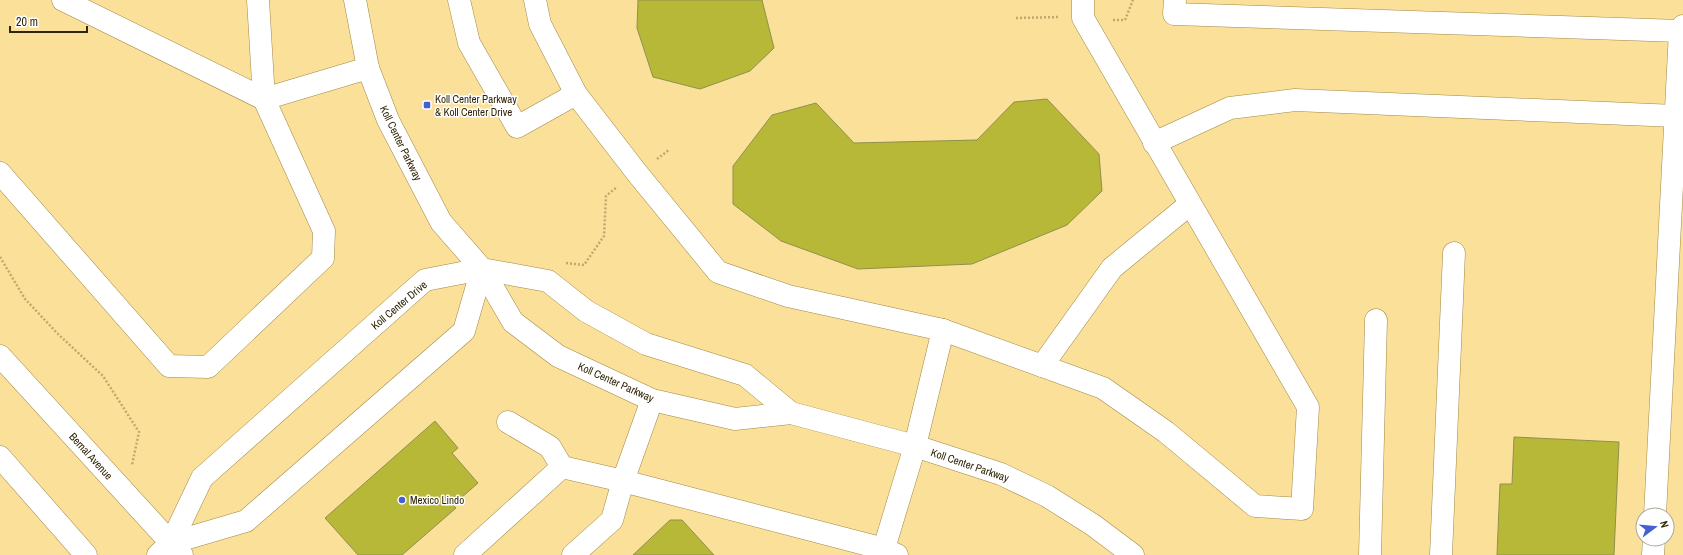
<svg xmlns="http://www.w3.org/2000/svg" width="1683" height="555" font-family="'Archivo Narrow',sans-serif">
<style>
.building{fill:#b8b838;stroke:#90904b}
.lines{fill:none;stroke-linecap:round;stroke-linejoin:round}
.minor-casing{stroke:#a18844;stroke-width:23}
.major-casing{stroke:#a18844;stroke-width:23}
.path{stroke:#bea86e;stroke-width:2.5;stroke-dasharray:2 2;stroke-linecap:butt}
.minor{stroke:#fff;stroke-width:22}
.major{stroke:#fff;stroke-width:22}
.poi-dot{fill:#4560d3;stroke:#fff;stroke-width:1.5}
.labels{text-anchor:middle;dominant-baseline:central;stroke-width:3;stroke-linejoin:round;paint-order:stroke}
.poi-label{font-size:11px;fill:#302508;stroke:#fff;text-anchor:start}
.street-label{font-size:11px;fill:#302508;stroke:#fff}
</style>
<rect width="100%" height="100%" fill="#fbe09a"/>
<g class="building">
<polygon points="638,0 762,0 774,48 750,71 700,89 653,77 637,28"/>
<polygon points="1047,99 1099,154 1102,191 1067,225 972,264 858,269 781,241 733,204 733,166 772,115 816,103 854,143 977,140 1014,102"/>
<polygon points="435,421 458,448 452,453 478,483 453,505 456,508 402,555 358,555 325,518"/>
<polygon points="1514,437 1619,442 1614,555 1497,555 1500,484 1512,484"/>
<polygon points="670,520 682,520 714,555 633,555"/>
</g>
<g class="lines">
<g class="minor-casing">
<g id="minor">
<polyline points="258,0 264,99 368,68"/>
<polyline points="355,0 368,68 388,120 441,222 482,269 513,322 558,356 652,400 735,419 791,413 915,446 1001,474 1047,496 1093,525 1133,555"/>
<polyline points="459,0 469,43 517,127 576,94"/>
<polyline points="535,0 540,24 576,94 637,173 718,272 788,296 943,330 1103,388 1166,432 1255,506 1302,509 1308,407 1083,18 1083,0"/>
<polyline points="1175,0 1174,14 1680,31"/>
<polyline points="1154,143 1230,108 1295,100 1676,116"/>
<polyline points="0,173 169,366 208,367 323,258 324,231 264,99 63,0"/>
<polyline points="1042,366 1112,268 1190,204"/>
<polyline points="508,422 550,447 562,467"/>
<polyline points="1655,515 1680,31 1683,26"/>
<polyline points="171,543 246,521 464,331 482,269"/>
<polyline points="158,555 171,543 202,478 425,280 482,269 548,281 586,311 646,344 745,375 791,413"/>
<polyline points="465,555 562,467 623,481 652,400"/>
<polyline points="573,555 612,520 623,481 884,549 897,555"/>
<polyline points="882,555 915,446 943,330"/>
<polyline points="1370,555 1376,320"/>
<polyline points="1441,555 1454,253"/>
<polyline points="1653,555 1654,539"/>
</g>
</g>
<g class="major-casing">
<g id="major">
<polyline points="0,356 182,555"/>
<polyline points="0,457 86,555"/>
</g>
</g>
<g class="path">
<polyline points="1016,18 1060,17"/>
<polyline points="1113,20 1125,20 1133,0"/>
<polyline points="657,159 669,150"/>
<polyline points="0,257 25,299 58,334 103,376 139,432 132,465"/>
<polyline points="566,263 584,265 604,236 606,196 617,187"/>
</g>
<use href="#minor" class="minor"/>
<use href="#major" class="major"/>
</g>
<g class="poi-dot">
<rect x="423" y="101" width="8" height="8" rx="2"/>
<circle cx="402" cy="500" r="4"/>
</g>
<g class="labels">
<g class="poi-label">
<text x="435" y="99">Koll Center Parkway<tspan x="435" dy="13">&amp; Koll Center Drive</tspan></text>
<text x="410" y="500">Mexico Lindo</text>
</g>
<g class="street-label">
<text transform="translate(401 143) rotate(64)">Koll Center Parkway</text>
<text transform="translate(399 305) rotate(-40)">Koll Center Drive</text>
<text transform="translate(616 382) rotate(24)">Koll Center Parkway</text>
<text transform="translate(91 456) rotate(48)">Bernal Avenue</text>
<text transform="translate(970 465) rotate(19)">Koll Center Parkway</text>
</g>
</g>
<g transform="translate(1655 527) rotate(74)"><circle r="19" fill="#ffffff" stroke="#aca89c"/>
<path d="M0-3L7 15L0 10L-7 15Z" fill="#4560d3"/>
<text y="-6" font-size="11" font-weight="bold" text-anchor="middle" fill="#302508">N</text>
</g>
<path d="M10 26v6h77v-6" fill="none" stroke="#302508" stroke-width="2"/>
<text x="16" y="26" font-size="12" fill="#302508" stroke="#ffffff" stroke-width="3" paint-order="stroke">20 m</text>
</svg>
